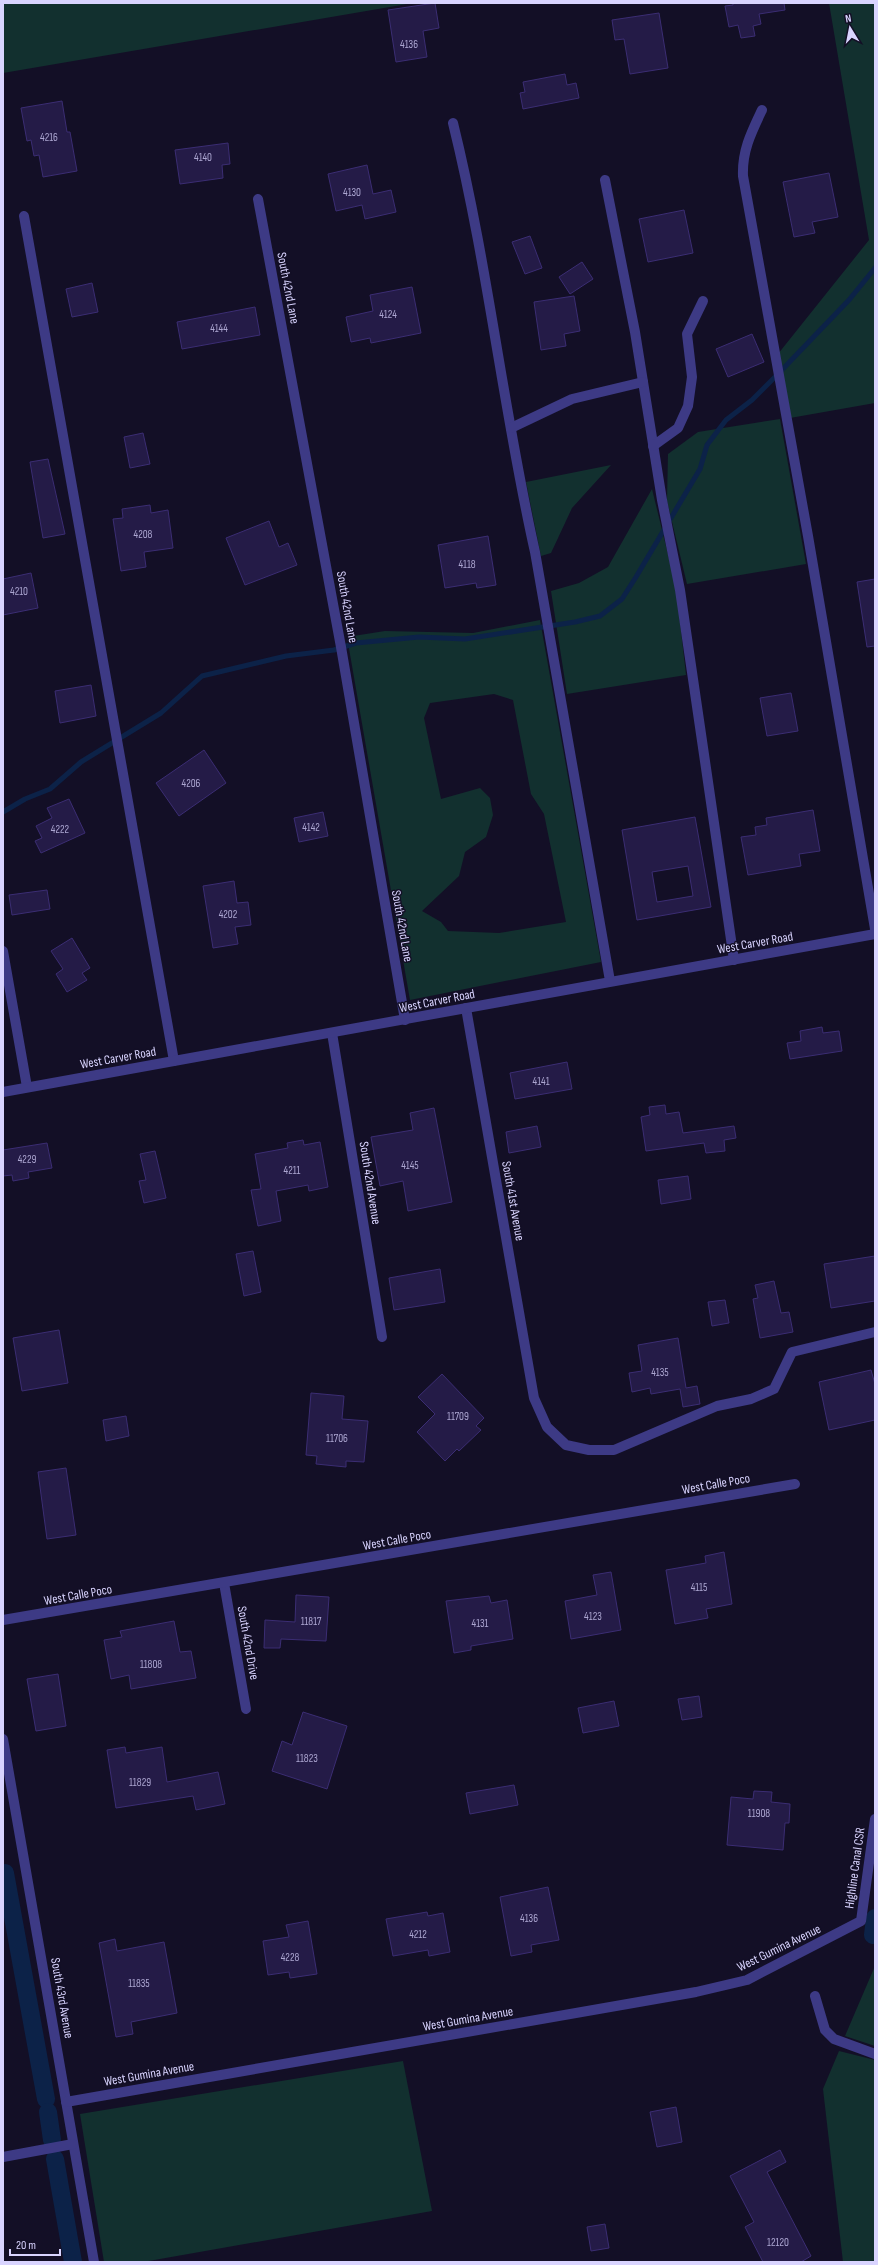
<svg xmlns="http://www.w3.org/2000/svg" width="878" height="2265" font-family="'Sofia Sans Condensed',sans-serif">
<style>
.green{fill:#12302f;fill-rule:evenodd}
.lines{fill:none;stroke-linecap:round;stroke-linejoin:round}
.stream{stroke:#0c2248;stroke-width:5}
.canal{stroke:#0c2248;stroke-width:18}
.building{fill:#241b47;stroke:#3b2d73;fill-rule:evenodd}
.minor{stroke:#3d3a85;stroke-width:10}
.labels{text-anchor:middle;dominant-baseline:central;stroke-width:3;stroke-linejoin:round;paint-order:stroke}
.number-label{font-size:11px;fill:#aca6d1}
.street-label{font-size:13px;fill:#d9d4ff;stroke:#130f26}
</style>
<rect width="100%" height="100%" fill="#130f26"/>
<g class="green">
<polygon points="3,3 413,3 3,73"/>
<polygon points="829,3 875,3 875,403 790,418 778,354 869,240"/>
<polygon points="780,419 806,564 687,584 667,501 668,454 698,432"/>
<polygon points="611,465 572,508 551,553 541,556 526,482"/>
<polygon points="652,489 676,587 686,675 567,694 551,591 579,583 608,567"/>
<path d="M540 620 601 962 410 1000 347 637 385 631 473 633ZM494 694 513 700 531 794 544 814 566 922 499 933 448 931 441 922 422 911 459 876 465 852 486 837 493 815 490 798 480 788 441 799 424 718 430 703Z"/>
<polygon points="875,1966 875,2046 845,2036"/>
<polygon points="839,2051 875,2060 875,2262 843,2262 823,2089"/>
<polygon points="403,2061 432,2211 143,2262 104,2262 80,2114"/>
</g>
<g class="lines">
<polyline class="stream" points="3,812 25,799 50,789 81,762 161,713 202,676 286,656 334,650 356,643 419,637 465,639 575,622 600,616 622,599 636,577 700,469 707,445 726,420 752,400 778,374 849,300 875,268"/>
<g class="canal">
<polyline points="5,1873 46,2099"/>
<polyline points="873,1935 875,1918"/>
<polyline points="48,2112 52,2140"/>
<polyline points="55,2159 73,2262"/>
</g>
</g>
<g class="building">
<polygon points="435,3 439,28 423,31 427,57 396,62 388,10"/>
<polygon points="733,3 784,3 785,10 759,14 761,24 753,26 755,36 741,38 738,25 729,27 725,6 733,5"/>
<polygon points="659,13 668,68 630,74 624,39 615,40 612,20"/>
<polygon points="565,74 567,85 576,83 579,98 523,109 520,93 525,92 523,82"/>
<polygon points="62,101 67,132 70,132 77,171 43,177 39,155 34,156 31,140 27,141 21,108"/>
<polygon points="228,143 230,164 222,165 223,178 180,184 175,150"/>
<polygon points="367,165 373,194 391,190 396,212 365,219 362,205 336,211 328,174"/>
<polygon points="829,173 838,217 812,222 815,233 794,237 783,182"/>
<polygon points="684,210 693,253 648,262 639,219"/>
<polygon points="530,236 542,268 525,274 512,242"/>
<polygon points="582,262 593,279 570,294 559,277"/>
<polygon points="92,283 98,312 72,317 66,289"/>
<polygon points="412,287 421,333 371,343 370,338 351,342 346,317 373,311 370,295"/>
<polygon points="574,296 580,331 564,334 566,346 541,350 534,302"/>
<polygon points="255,307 260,335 182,349 177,322"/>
<polygon points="752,334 764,362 728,377 716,349"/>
<polygon points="143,433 150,464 130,468 124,437"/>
<polygon points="48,459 65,534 43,538 30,462"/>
<polygon points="150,505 151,513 168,510 173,548 144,552 146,567 121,571 113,519 123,518 122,509"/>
<polygon points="269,521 279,547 288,543 297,565 245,585 226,538"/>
<polygon points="488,536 496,585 477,588 476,583 445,588 438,545"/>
<polygon points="31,573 38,608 3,615 3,579"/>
<polygon points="875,579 875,646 867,647 857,582"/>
<polygon points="91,685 96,716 60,723 55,691"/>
<polygon points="791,693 798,731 767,736 760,698"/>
<polygon points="204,750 226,783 179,816 156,783"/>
<polygon points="69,799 85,833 41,853 35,841 42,838 36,826 52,818 47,808"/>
<polygon points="813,810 820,851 799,854 801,866 748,875 741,837 756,835 755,827 767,825 766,818"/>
<polygon points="323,812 328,836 299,842 294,818"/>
<path d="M695 817 711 907 637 920 622 830ZM688 866 693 896 657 902 652 872Z"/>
<polygon points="234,881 237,903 248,902 251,925 235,927 238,944 213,948 203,886"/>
<polygon points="47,890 50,909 12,915 9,895"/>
<polygon points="72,938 90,968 82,973 87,980 67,992 56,974 63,969 51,951"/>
<polygon points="822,1027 823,1033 839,1031 842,1051 790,1059 787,1043 801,1041 800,1031"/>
<polygon points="567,1062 572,1089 515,1099 510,1073"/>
<polygon points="665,1105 666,1114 679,1112 683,1133 734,1126 736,1138 724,1140 725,1151 706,1153 704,1143 646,1151 641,1117 650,1115 649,1107"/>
<polygon points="434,1108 452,1202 408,1211 403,1181 380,1186 371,1137 413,1130 410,1113"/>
<polygon points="537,1126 541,1147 509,1153 506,1132"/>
<polygon points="303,1140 304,1145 320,1142 328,1187 309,1191 308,1185 276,1191 281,1221 258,1226 251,1190 261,1189 255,1154 288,1148 287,1143"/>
<polygon points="47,1143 52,1168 28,1172 29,1178 13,1181 12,1175 3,1176 3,1150"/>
<polygon points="155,1151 166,1198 144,1203 139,1181 146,1180 140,1154"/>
<polygon points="688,1176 691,1199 661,1204 658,1180"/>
<polygon points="253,1251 261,1292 244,1296 236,1254"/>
<polygon points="875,1256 875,1301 831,1308 824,1264"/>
<polygon points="440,1269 445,1302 394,1310 389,1278"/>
<polygon points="774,1281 781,1313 789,1312 793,1332 760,1338 753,1299 758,1298 755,1285"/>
<polygon points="725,1300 729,1323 712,1326 708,1302"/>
<polygon points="59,1330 68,1383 22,1391 13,1338"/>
<polygon points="678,1338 686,1388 697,1386 700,1404 683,1407 680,1389 651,1394 650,1388 632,1392 629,1373 642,1371 638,1345"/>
<polygon points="871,1370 875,1384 875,1420 829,1430 819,1382"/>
<polygon points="442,1374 484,1418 476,1426 481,1430 459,1451 457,1449 445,1461 417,1432 435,1414 418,1397"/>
<polygon points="311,1393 344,1396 342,1419 368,1421 364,1462 346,1461 346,1467 316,1464 317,1456 306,1455"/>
<polygon points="126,1416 129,1436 106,1441 103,1420"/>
<polygon points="66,1468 76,1535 47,1539 38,1472"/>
<polygon points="724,1552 732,1604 706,1609 708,1618 675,1624 666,1570 706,1563 705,1556"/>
<polygon points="611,1572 621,1630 571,1639 565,1601 597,1595 593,1575"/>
<polygon points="296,1595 329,1597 326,1641 281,1639 280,1648 264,1648 265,1620 295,1622"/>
<polygon points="489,1596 491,1603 507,1600 513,1639 471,1646 471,1650 454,1653 446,1601"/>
<polygon points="174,1621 180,1652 191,1651 196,1678 131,1689 129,1675 111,1679 104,1640 122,1637 120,1631"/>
<polygon points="58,1674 66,1726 36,1731 27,1679"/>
<polygon points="699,1696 702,1717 682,1720 678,1699"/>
<polygon points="614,1701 619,1726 583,1733 578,1708"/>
<polygon points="303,1712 347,1726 327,1789 272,1771 282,1741 292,1745"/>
<polygon points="125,1747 126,1753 162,1747 167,1782 218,1772 225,1804 196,1810 193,1796 116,1808 107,1750"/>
<polygon points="514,1785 518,1805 470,1814 466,1793"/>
<polygon points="754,1791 772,1792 771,1802 790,1804 789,1823 785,1823 783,1850 727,1845 731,1797 753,1799"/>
<polygon points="548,1887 559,1940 531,1945 532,1952 511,1956 500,1897"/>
<polygon points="427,1912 428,1916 443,1913 450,1952 429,1956 428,1950 393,1956 386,1919"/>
<polygon points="308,1921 317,1974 290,1978 289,1972 268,1975 263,1941 289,1937 286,1925"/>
<polygon points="115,1939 117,1951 164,1942 177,2013 131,2022 133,2034 116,2037 99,1943"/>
<polygon points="676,2107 682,2142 657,2147 650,2112"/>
<polygon points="780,2150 786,2162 767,2172 811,2256 801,2262 763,2262 745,2227 754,2222 730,2176"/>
<polygon points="605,2224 609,2248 591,2251 587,2227"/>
</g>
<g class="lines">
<g class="minor">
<path d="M762 110C751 133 742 151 743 176L808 536 875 929"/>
<path d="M453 123C488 265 503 410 535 552L610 981"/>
<polyline points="605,180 635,332 662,500 680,590 734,960"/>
<polyline points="258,199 341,647 405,1020"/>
<polyline points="24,216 174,1061"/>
<polyline points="511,428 572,399 643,382"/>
<polyline points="653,446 678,428 688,406 692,377 687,334 703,301"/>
<polyline points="3,951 27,1087"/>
<polyline points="466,1008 534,1398 547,1427 566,1445 589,1450 614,1450 717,1406 751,1399 774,1389 792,1352 875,1332"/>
<polyline points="332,1033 382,1337"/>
<polyline points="3,1092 875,934"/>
<polyline points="224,1583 246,1709"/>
<polyline points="3,1620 795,1484"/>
<polyline points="3,1739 94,2262"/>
<polyline points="815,1996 825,2030 834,2039 875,2054"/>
<polyline points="66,2102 696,1992 747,1980 861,1921 875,1819"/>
<polyline points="3,2157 73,2144"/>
</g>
</g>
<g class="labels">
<g class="number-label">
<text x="409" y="44">4136</text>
<text x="49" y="137">4216</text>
<text x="203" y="157">4140</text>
<text x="352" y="192">4130</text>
<text x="388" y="314">4124</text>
<text x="219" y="328">4144</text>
<text x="143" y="534">4208</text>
<text x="467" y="564">4118</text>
<text x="19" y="591">4210</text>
<text x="191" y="783">4206</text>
<text x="311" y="827">4142</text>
<text x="60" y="829">4222</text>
<text x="228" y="914">4202</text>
<text x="541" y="1081">4141</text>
<text x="27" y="1159">4229</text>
<text x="410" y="1165">4145</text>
<text x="292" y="1170">4211</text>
<text x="660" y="1372">4135</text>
<text x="458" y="1416">11709</text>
<text x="337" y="1438">11706</text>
<text x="699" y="1587">4115</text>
<text x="593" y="1616">4123</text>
<text x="311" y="1621">11817</text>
<text x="480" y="1623">4131</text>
<text x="151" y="1664">11808</text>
<text x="307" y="1758">11823</text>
<text x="140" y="1782">11829</text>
<text x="759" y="1813">11908</text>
<text x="529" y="1918">4136</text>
<text x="418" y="1934">4212</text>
<text x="290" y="1957">4228</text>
<text x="139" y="1983">11835</text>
<text x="778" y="2242">12120</text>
</g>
<g class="street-label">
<text transform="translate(288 288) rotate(79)">South 42nd Lane</text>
<text transform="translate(347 607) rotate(80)">South 42nd Lane</text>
<text transform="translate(402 926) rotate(80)">South 42nd Lane</text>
<text transform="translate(755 943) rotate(-10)">West Carver Road</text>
<text transform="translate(437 1001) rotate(-11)">West Carver Road</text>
<text transform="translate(118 1058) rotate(-10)">West Carver Road</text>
<text transform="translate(370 1183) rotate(81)">South 42nd Avenue</text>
<text transform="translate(513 1201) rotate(80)">South 41st Avenue</text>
<text transform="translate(716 1484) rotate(-10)">West Calle Poco</text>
<text transform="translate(397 1540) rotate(-10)">West Calle Poco</text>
<text transform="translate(78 1595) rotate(-10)">West Calle Poco</text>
<text transform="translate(248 1643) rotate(80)">South 42nd Drive</text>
<text transform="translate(855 1868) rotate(-82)">Highline Canal CSR</text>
<text transform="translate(779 1948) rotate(-26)">West Gumina Avenue</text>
<text transform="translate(62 1998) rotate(80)">South 43rd Avenue</text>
<text transform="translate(468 2019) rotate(-10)">West Gumina Avenue</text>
<text transform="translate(149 2074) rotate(-10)">West Gumina Avenue</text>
</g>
</g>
<rect width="878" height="2265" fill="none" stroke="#d9d4ff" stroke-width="8"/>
<g transform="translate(850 28) rotate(350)" stroke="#130f26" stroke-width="3" paint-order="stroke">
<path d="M0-3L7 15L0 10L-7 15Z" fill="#d9d4ff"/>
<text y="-6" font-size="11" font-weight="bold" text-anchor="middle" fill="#d9d4ff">N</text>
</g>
<path d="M10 2249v6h50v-6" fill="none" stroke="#d9d4ff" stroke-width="2"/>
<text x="16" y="2249" font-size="12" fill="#d9d4ff" stroke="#130f26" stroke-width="3" paint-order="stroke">20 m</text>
</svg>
